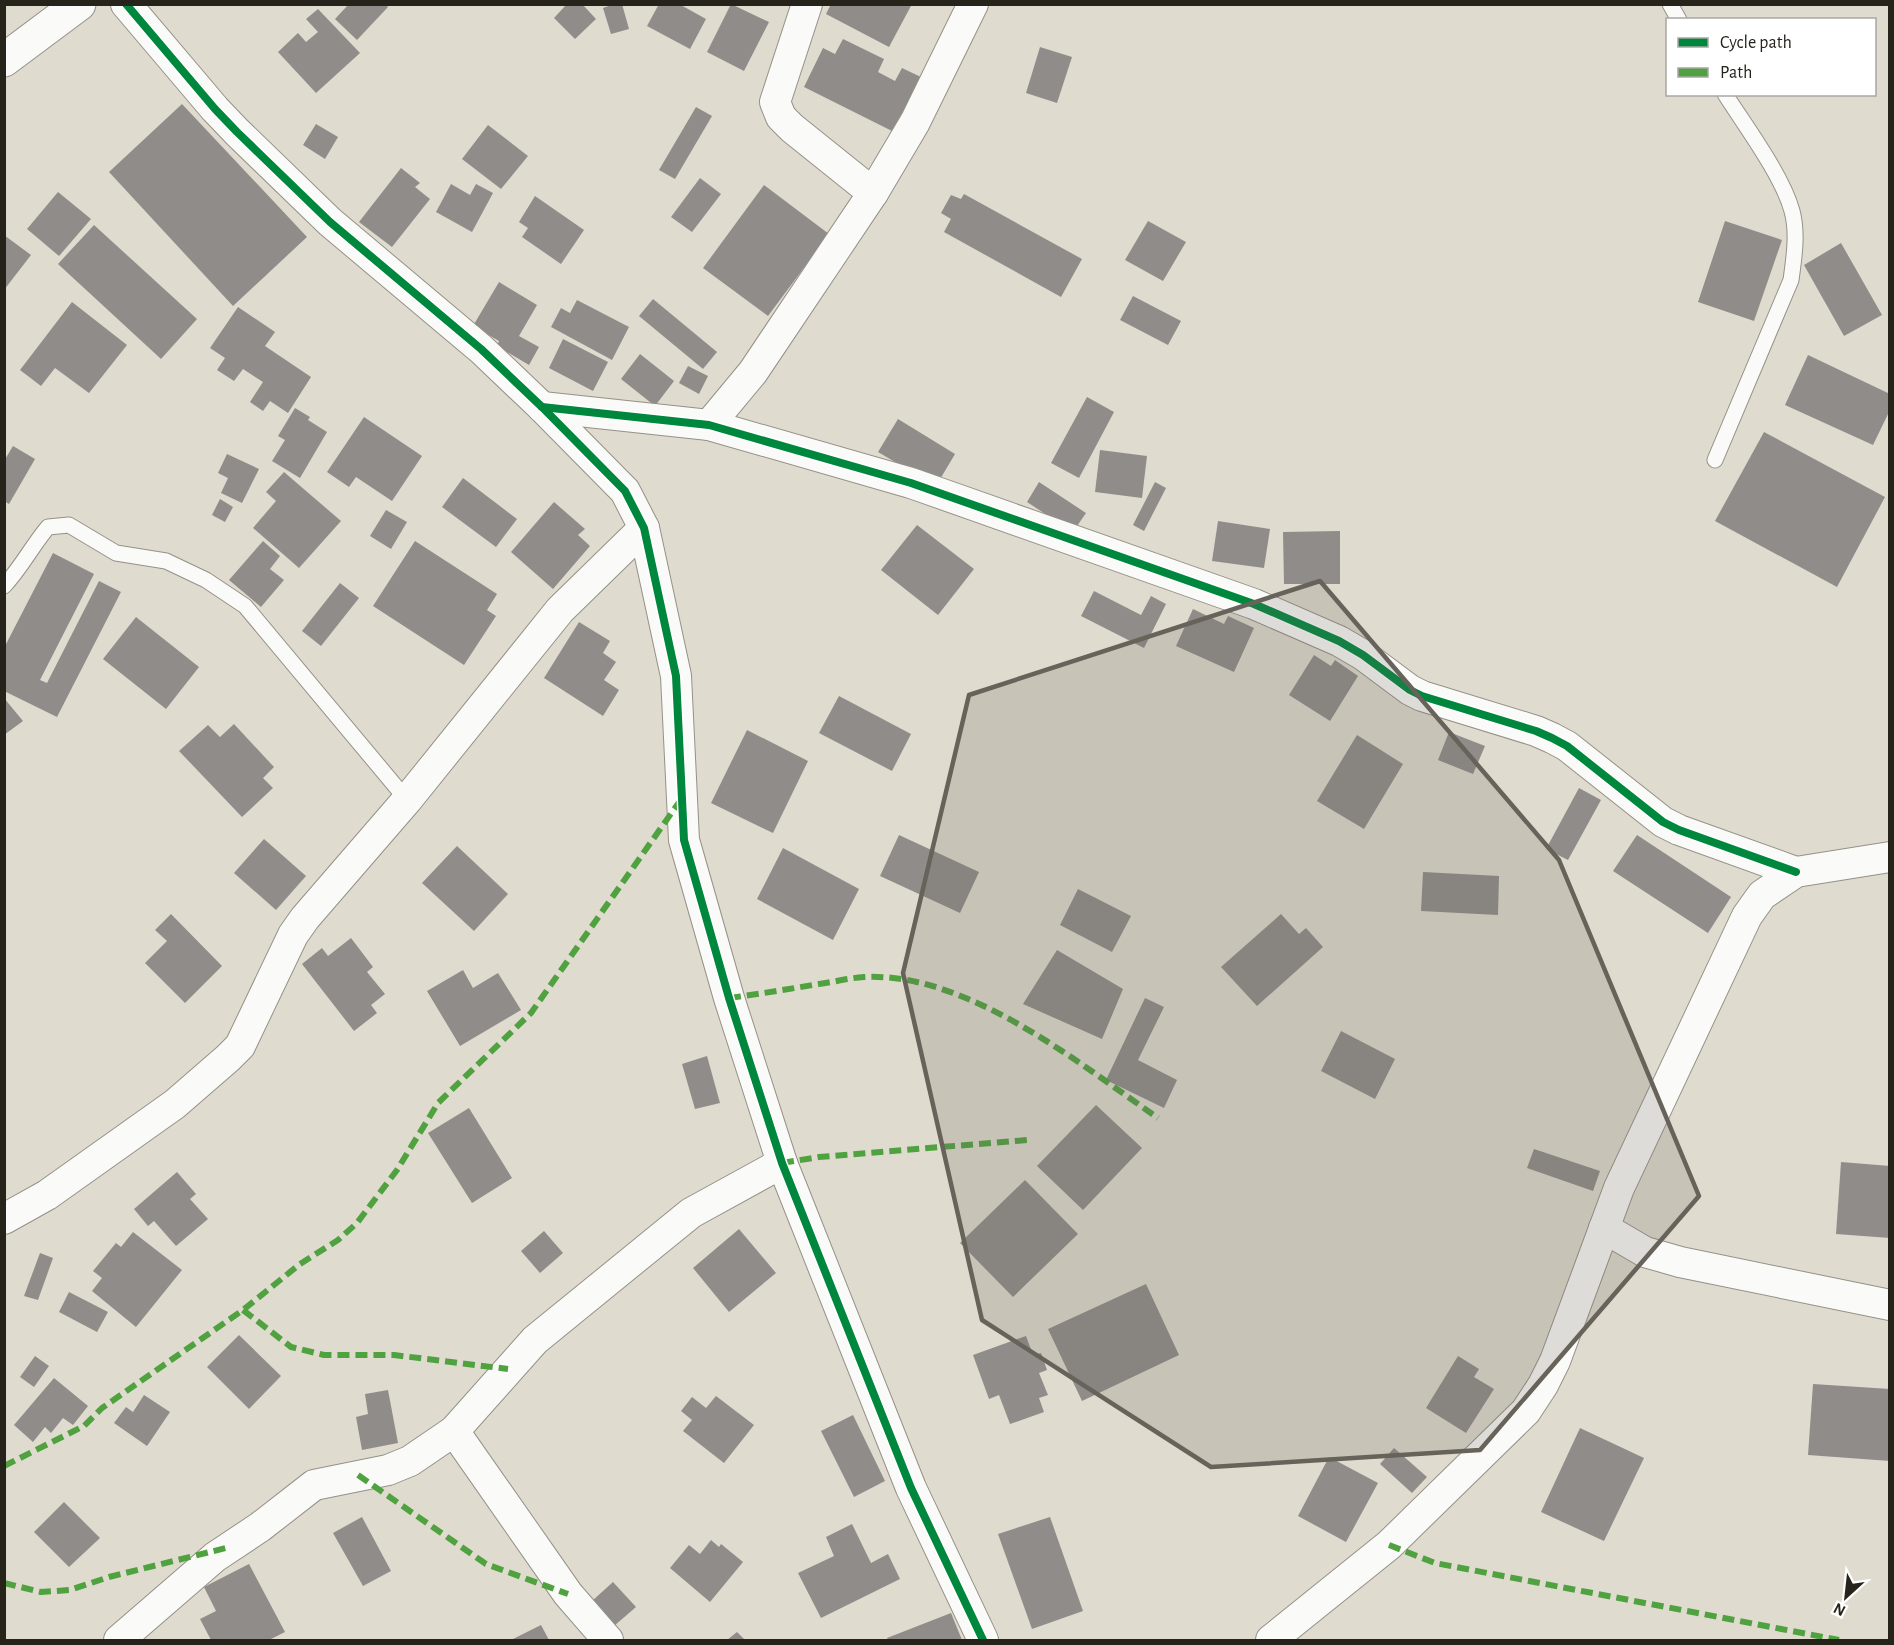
<svg xmlns="http://www.w3.org/2000/svg" width="1894" height="1645" font-family="'Alegreya Sans',sans-serif">
<style>
.building{fill:#908c8a}
.lines{fill:none;stroke-linecap:round;stroke-linejoin:round}
.lane-casing{stroke:#959188;stroke-width:17}
.street-casing{stroke:#959188;stroke-width:32}
.secondary-casing{stroke:#959188;stroke-width:35}
.lane{stroke:#fafaf8;stroke-width:15}
.street{stroke:#fafaf8;stroke-width:30}
.secondary{stroke:#fafaf8;stroke-width:33}
.quiet{stroke:#50a240;stroke-width:6;stroke-dasharray:12 6;stroke-linecap:butt}
.cycleway-casing{stroke:#fff;stroke-width:11}
.cycleway{stroke:#00873e;stroke-width:8}
.marked{fill:#67635a;fill-opacity:0.2;stroke:#67635a;stroke-width:4.5;stroke-linejoin:round}
</style>
<rect width="100%" height="100%" fill="#e0dbcf"/>
<g class="building">
<polygon points="567,4 582,4 596,19 575,39 554,18"/>
<polygon points="614,4 622,4 629,29 611,34 603,8"/>
<polygon points="659,4 679,4 706,19 690,49 647,26"/>
<polygon points="731,4 769,22 744,71 707,52"/>
<polygon points="831,4 912,4 889,47 826,14"/>
<polygon points="348,5 386,5 388,7 357,40 335,19"/>
<polygon points="318,9 360,53 316,93 278,52 298,33 306,42 318,32 306,19"/>
<polygon points="843,39 884,59 878,72 895,81 902,68 923,78 896,133 804,87 823,48 835,54"/>
<polygon points="1040,47 1072,57 1057,103 1026,93"/>
<polygon points="182,104 307,237 233,306 109,172"/>
<polygon points="696,107 712,116 675,179 659,170"/>
<polygon points="316,124 338,137 325,159 303,145"/>
<polygon points="488,125 528,156 501,189 462,159"/>
<polygon points="401,168 420,183 415,187 430,199 392,247 359,222"/>
<polygon points="700,178 721,194 692,232 671,217"/>
<polygon points="451,184 470,195 476,184 493,193 472,232 436,212"/>
<polygon points="764,185 829,234 768,316 703,268"/>
<polygon points="58,192 91,219 59,256 27,229"/>
<polygon points="964,194 1082,259 1061,297 944,232 951,219 941,213 951,195 961,199"/>
<polygon points="535,196 584,230 561,264 522,237 528,228 519,222"/>
<polygon points="1148,221 1186,242 1163,281 1125,260"/>
<polygon points="1725,221 1782,240 1754,321 1698,302"/>
<polygon points="94,225 197,319 161,359 58,264"/>
<polygon points="4,235 31,255 4,290"/>
<polygon points="1841,243 1882,315 1844,336 1804,265"/>
<polygon points="499,282 537,305 519,336 539,347 529,365 497,346 499,341 473,326"/>
<polygon points="1133,296 1181,321 1168,345 1120,320"/>
<polygon points="653,299 717,352 703,369 639,316"/>
<polygon points="577,300 629,327 612,360 551,327 561,308 570,313"/>
<polygon points="72,302 127,345 89,393 55,368 41,386 20,370"/>
<polygon points="238,307 275,332 265,346 311,377 288,413 270,401 263,411 250,402 263,382 243,369 234,381 217,370 225,358 210,348"/>
<polygon points="563,339 608,362 593,391 549,368"/>
<polygon points="640,354 674,381 655,406 621,379"/>
<polygon points="1808,355 1890,394 1890,410 1873,445 1785,405"/>
<polygon points="688,366 708,376 699,394 679,383"/>
<polygon points="1087,397 1114,412 1079,478 1051,463"/>
<polygon points="295,408 310,417 308,420 327,432 300,478 272,461 285,440 278,436"/>
<polygon points="364,417 422,456 392,501 356,477 349,487 327,472"/>
<polygon points="898,419 955,454 936,486 878,452"/>
<polygon points="1764,432 1885,497 1837,587 1715,521"/>
<polygon points="13,446 35,459 9,504 4,501 4,461"/>
<polygon points="1100,450 1147,456 1142,498 1095,492"/>
<polygon points="227,454 259,469 242,503 221,493 228,478 218,473"/>
<polygon points="284,472 341,521 299,568 253,528 276,501 266,492"/>
<polygon points="463,478 517,519 496,547 442,507"/>
<polygon points="1039,482 1086,513 1073,532 1027,502"/>
<polygon points="1155,482 1166,488 1144,531 1133,525"/>
<polygon points="220,499 233,507 225,522 212,515"/>
<polygon points="554,502 585,529 578,535 590,546 553,589 511,552"/>
<polygon points="386,510 407,522 391,549 370,536"/>
<polygon points="1218,521 1270,529 1264,568 1212,561"/>
<polygon points="917,525 974,569 938,615 881,570"/>
<polygon points="1340,531 1340,584 1284,584 1283,532"/>
<polygon points="263,541 280,556 270,569 284,580 261,607 229,580"/>
<polygon points="415,541 497,594 487,610 496,616 464,665 373,606"/>
<polygon points="53,553 94,574 40,680 47,683 99,581 121,592 57,717 4,691 4,648"/>
<polygon points="340,583 359,598 321,646 302,631"/>
<polygon points="1094,591 1141,615 1151,596 1166,604 1144,648 1081,616"/>
<polygon points="1193,609 1224,624 1228,616 1254,628 1234,672 1176,646"/>
<polygon points="136,617 199,667 166,709 103,659"/>
<polygon points="579,622 610,641 603,653 616,662 604,680 619,690 603,716 544,678"/>
<polygon points="1314,655 1331,666 1335,660 1358,676 1330,721 1289,695"/>
<polygon points="839,696 911,734 892,771 819,733"/>
<polygon points="4,698 23,721 4,735"/>
<polygon points="234,724 274,767 263,778 273,788 242,817 179,751 208,725 220,737"/>
<polygon points="747,730 808,761 773,833 711,803"/>
<polygon points="1449,732 1485,746 1473,774 1438,760"/>
<polygon points="1357,735 1403,764 1364,829 1317,801"/>
<polygon points="1579,788 1601,800 1568,860 1546,849"/>
<polygon points="899,835 979,872 960,913 880,876"/>
<polygon points="1637,835 1731,897 1708,933 1613,871"/>
<polygon points="264,839 306,876 276,910 234,873"/>
<polygon points="457,846 508,894 474,931 422,883"/>
<polygon points="783,848 859,889 833,940 757,899"/>
<polygon points="1423,872 1499,876 1498,915 1421,911"/>
<polygon points="1078,889 1131,916 1112,952 1060,925"/>
<polygon points="171,914 222,966 185,1003 145,963 167,941 155,930"/>
<polygon points="1281,914 1299,934 1306,928 1323,947 1257,1006 1221,967"/>
<polygon points="351,938 373,967 367,972 385,994 371,1005 377,1013 354,1031 302,964 322,948 328,956"/>
<polygon points="1057,950 1123,989 1102,1039 1023,1004"/>
<polygon points="463,970 473,988 498,973 521,1010 460,1046 427,991"/>
<polygon points="1145,998 1164,1007 1138,1060 1177,1080 1164,1108 1106,1080"/>
<polygon points="1341,1031 1395,1059 1375,1099 1321,1071"/>
<polygon points="707,1056 720,1103 695,1109 682,1064"/>
<polygon points="1096,1105 1142,1148 1083,1210 1037,1166"/>
<polygon points="469,1108 512,1178 472,1203 428,1133"/>
<polygon points="1534,1149 1600,1171 1593,1191 1527,1168"/>
<polygon points="1841,1162 1890,1166 1890,1238 1836,1234"/>
<polygon points="177,1172 196,1194 190,1199 208,1219 176,1246 154,1221 148,1226 134,1209"/>
<polygon points="1025,1180 1078,1234 1013,1297 960,1243"/>
<polygon points="739,1229 776,1273 729,1312 693,1268"/>
<polygon points="544,1231 563,1253 540,1273 521,1251"/>
<polygon points="133,1232 182,1270 136,1327 92,1291 102,1278 93,1271 116,1243 121,1247"/>
<polygon points="40,1253 53,1258 38,1300 24,1296"/>
<polygon points="1146,1284 1179,1355 1082,1401 1048,1329"/>
<polygon points="69,1292 108,1312 97,1332 59,1312"/>
<polygon points="239,1335 281,1376 249,1409 207,1367"/>
<polygon points="1026,1336 1033,1355 1041,1353 1047,1370 1039,1373 1048,1395 1039,1398 1044,1412 1010,1424 999,1395 989,1399 973,1355"/>
<polygon points="35,1356 49,1366 34,1387 20,1377"/>
<polygon points="1458,1356 1479,1369 1474,1377 1494,1389 1466,1433 1426,1408"/>
<polygon points="54,1378 88,1406 73,1425 63,1418 51,1433 45,1427 33,1442 14,1425"/>
<polygon points="1813,1384 1890,1389 1890,1461 1808,1455"/>
<polygon points="388,1390 398,1443 362,1450 356,1417 368,1414 365,1394"/>
<polygon points="144,1395 170,1412 147,1446 114,1423 126,1407 133,1412"/>
<polygon points="716,1396 754,1425 724,1463 683,1431 692,1420 681,1411 692,1397 706,1408"/>
<polygon points="853,1415 885,1481 854,1497 821,1431"/>
<polygon points="1580,1428 1644,1458 1604,1541 1541,1512"/>
<polygon points="1394,1448 1427,1477 1412,1493 1380,1464"/>
<polygon points="1329,1457 1378,1483 1346,1542 1298,1516"/>
<polygon points="64,1502 100,1538 69,1567 34,1532"/>
<polygon points="362,1517 391,1571 363,1586 333,1533"/>
<polygon points="1050,1517 1083,1611 1032,1629 998,1534"/>
<polygon points="852,1524 871,1563 888,1554 900,1579 821,1618 798,1573 834,1556 826,1537"/>
<polygon points="711,1540 719,1547 721,1544 743,1562 710,1602 670,1568 689,1545 700,1554"/>
<polygon points="249,1564 285,1632 269,1640 211,1640 200,1619 216,1611 204,1587"/>
<polygon points="613,1582 636,1607 614,1626 592,1601"/>
<polygon points="951,1613 962,1640 888,1640 887,1638"/>
<polygon points="541,1625 549,1640 511,1640"/>
<polygon points="737,1632 745,1640 727,1640"/>
</g>
<g class="lines">
<g class="lane-casing">
<g id="lane">
<polyline points="1670,4 1679,20"/>
<path d="M1715 460 1791 280C1794 258 1798 233 1792 211 1782 175 1746 127 1725 94"/>
<path d="M4 586C21 568 32 546 48 527L69 525 116 553 166 561 206 580 245 606 407 800"/>
</g>
</g>
<g class="street-casing">
<g id="street">
<polyline points="126,4 215,109 237,132 330,222 481,349 542,407 625,491 644,528 676,676 684,840 729,998 782,1163 911,1488 983,1640"/>
<polyline points="807,4 775,102 781,117 792,128 873,193"/>
<polyline points="542,407 709,425 911,483 1254,604 1339,641 1363,655 1410,690 1422,696 1536,731 1552,738 1567,746 1663,822 1679,830 1796,872"/>
<polyline points="709,425 753,372 873,193 915,122 973,4"/>
<polyline points="4,1219 47,1195 175,1104 228,1058 240,1046 293,935 305,918 407,800 560,610 644,528"/>
<polyline points="1604,1228 1645,1252 1680,1262 1890,1305"/>
<polyline points="454,1431 568,1594 608,1640"/>
<polyline points="119,1640 215,1557 260,1527 314,1485 388,1470 410,1461 454,1431 535,1340 691,1213 782,1163"/>
<polyline points="1271,1640 1389,1545 1526,1411 1543,1385 1555,1361 1619,1188 1747,916 1762,895 1796,872 1890,857"/>
</g>
</g>
<g class="secondary-casing">
<polyline id="secondary" points="4,60 79,4"/>
</g>
<use href="#lane" class="lane"/>
<use href="#street" class="street"/>
<use href="#secondary" class="secondary"/>
<g class="quiet">
<path d="M729 998C759 994 789 989 819 984 834 982 849 978 864 977 967 972 1077 1062 1158 1118"/>
<polyline points="782,1163 819,1157 1027,1140"/>
<polyline points="243,1310 291,1347 324,1355 394,1355 508,1369"/>
<polyline points="4,1466 84,1426 102,1408 243,1310 300,1264 338,1240 357,1223 397,1170 438,1103 531,1013 682,798"/>
<polyline points="358,1475 486,1564 568,1594"/>
<polyline points="1389,1545 1435,1563 1839,1640"/>
<polyline points="4,1583 41,1592 70,1590 109,1577 230,1547"/>
</g>
<g class="cycleway-casing">
<g id="cycleway">
<polyline points="126,4 215,109 237,132 330,222 481,349 542,407 625,491 644,528 676,676 684,840 729,998 782,1163 911,1488 983,1640"/>
<polyline points="542,407 709,425 911,483 1254,604 1339,641 1363,655 1410,690 1422,696 1536,731 1552,738 1567,746 1663,822 1679,830 1796,872"/>
</g>
</g>
<use href="#cycleway" class="cycleway"/>
</g>
<path class="marked" d="M1320 581 1559 860 1699 1196 1480 1450 1211 1467 982 1320 903 973 969 695Z"/>
<rect width="1894" height="1645" fill="none" stroke="#26231b" stroke-width="12"/>
<rect x="1666" y="18" width="210" height="78" fill="#ffffff" stroke="#a8a7a4" stroke-width="1.5"/>
<rect x="1678" y="38" width="30" height="9" fill="#00873e" stroke="#a8a7a4" stroke-width="1.5"/>
<text x="1720" y="48" font-size="18" fill="#26231b">Cycle path</text>
<rect x="1678" y="68" width="30" height="9" fill="#50a240" stroke="#a8a7a4" stroke-width="1.5"/>
<text x="1720" y="78" font-size="18" fill="#26231b">Path</text>
<g transform="translate(1846 1597) rotate(207)" stroke="#ffffff" stroke-width="4.5" paint-order="stroke">
<path d="M0-4.5L10 22L0 15L-10 22Z" fill="#26231b"/>
<text y="-9" font-size="16" font-weight="bold" text-anchor="middle" fill="#26231b">N</text>
</g>
</svg>
